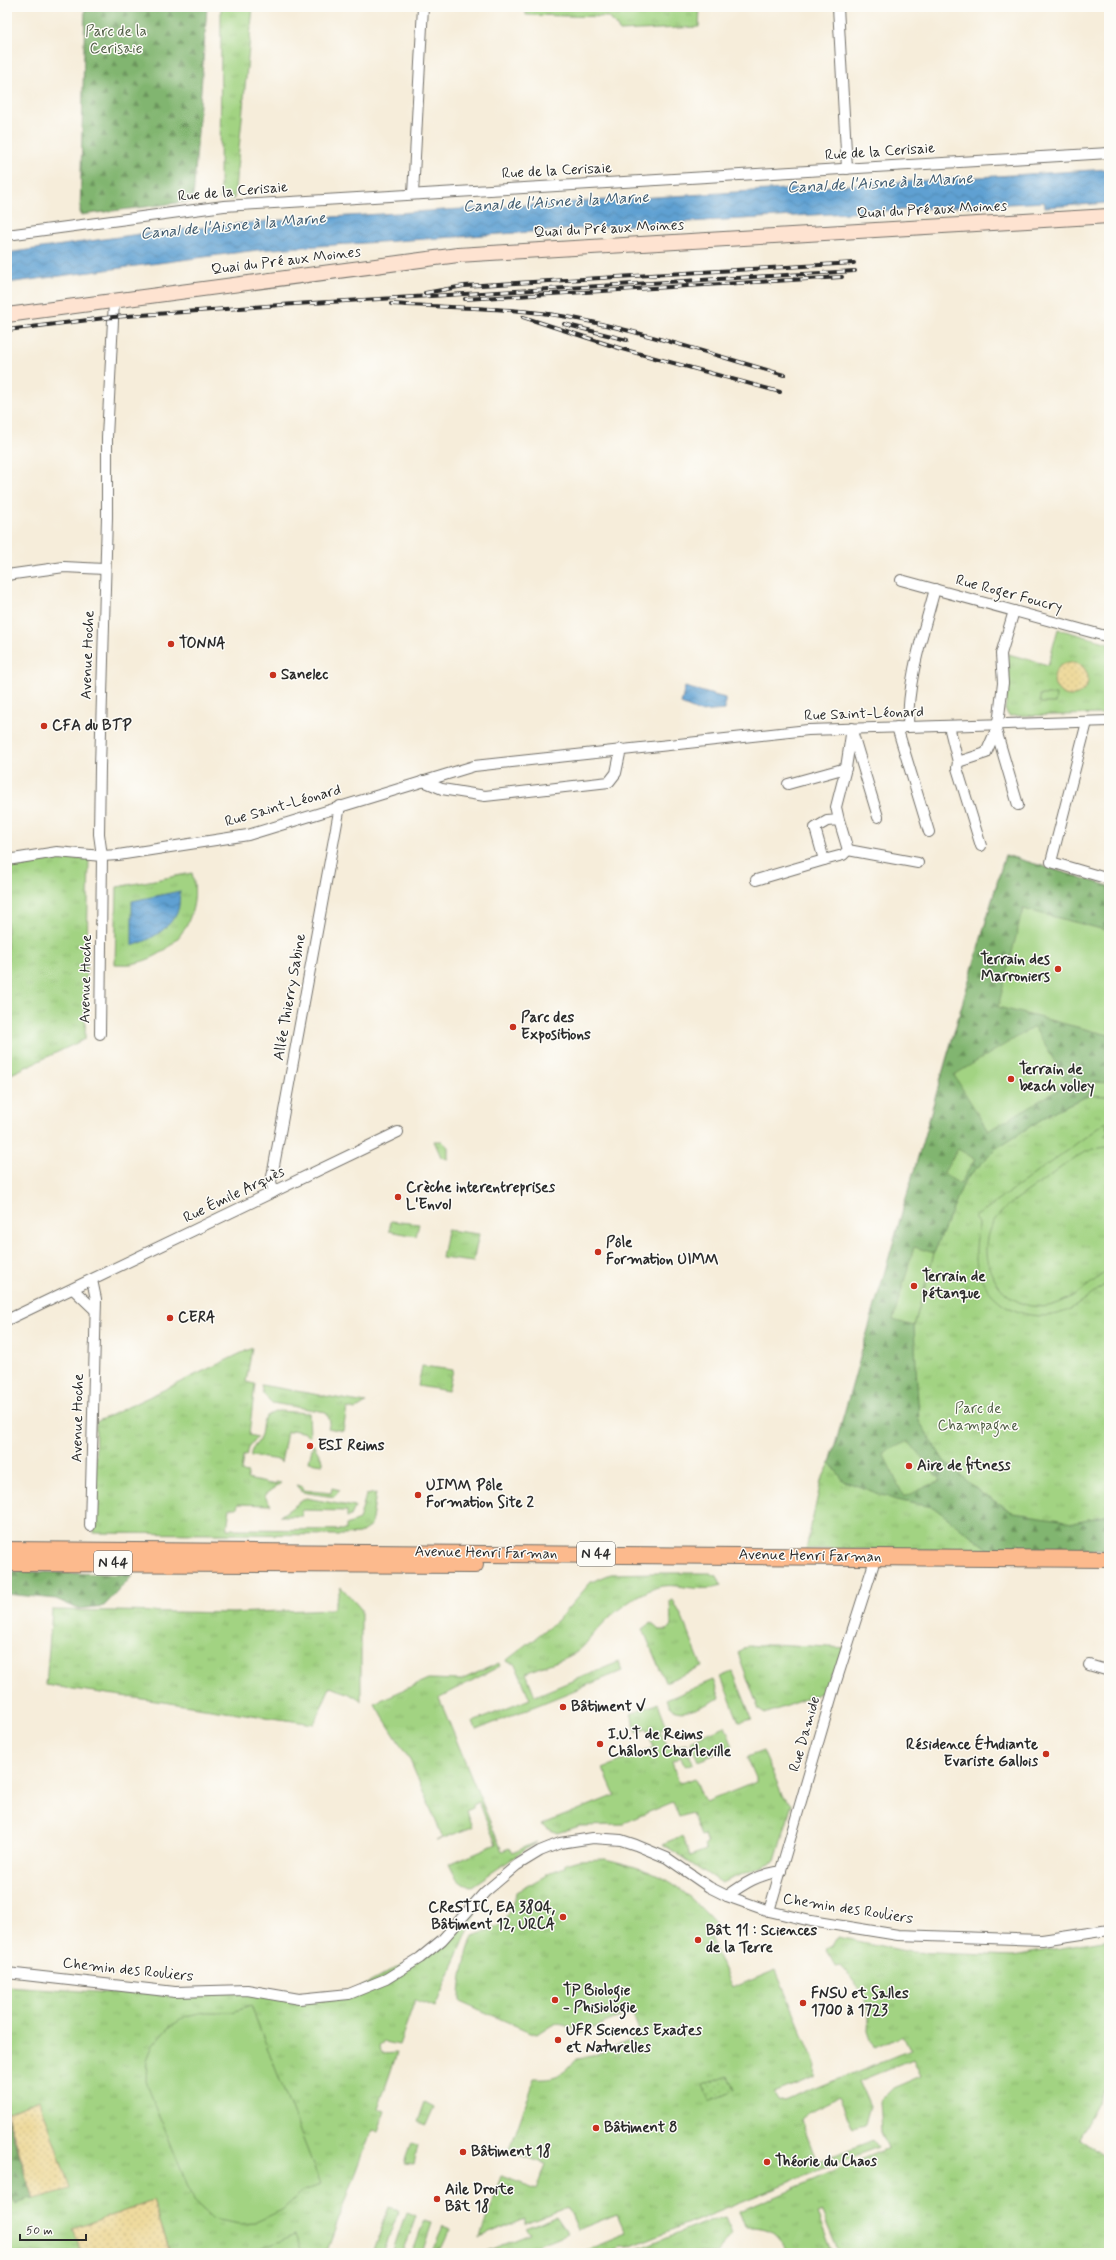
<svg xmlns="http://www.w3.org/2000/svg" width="1116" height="2260" font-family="Mynerve,sans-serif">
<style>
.grass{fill:url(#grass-tufts);stroke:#667f56}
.forest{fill:url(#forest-firs);stroke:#56704e}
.sand{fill:url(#sand-dots);stroke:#8c8264}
.garden{fill:url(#garden-dots);stroke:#667f56}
.pitch{fill:#a2d382;stroke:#667f56}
.water{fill:url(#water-waves);stroke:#44667e}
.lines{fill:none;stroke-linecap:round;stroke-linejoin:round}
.street-casing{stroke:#726f68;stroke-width:12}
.secondary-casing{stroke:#726f68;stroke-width:16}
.primary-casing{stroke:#726f68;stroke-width:18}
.street{stroke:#fff;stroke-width:10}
.secondary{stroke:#fee3d1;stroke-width:14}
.primary{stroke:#fcba8d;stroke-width:16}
.rail-casing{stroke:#2b2b2b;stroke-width:4}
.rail{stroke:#fdfcf7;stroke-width:2.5;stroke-dasharray:8;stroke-linecap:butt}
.poi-dot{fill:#c8321e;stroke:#fdfcf7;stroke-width:1.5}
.labels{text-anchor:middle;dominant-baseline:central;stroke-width:3;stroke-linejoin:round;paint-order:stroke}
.shield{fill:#fdfcf7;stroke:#6a6a68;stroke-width:1}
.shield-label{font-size:14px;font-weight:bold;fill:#2b2b2b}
.park-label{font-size:15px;fill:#4f5d45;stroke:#fdfcf7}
.street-label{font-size:15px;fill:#2b2b2b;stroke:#fdfcf7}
.poi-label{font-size:15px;font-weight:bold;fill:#2b2b2b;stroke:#fdfcf7;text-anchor:start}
.water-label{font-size:16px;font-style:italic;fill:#3f5a6e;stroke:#fdfcf7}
</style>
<defs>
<pattern id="grass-tufts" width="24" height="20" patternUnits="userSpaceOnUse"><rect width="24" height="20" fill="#a2d382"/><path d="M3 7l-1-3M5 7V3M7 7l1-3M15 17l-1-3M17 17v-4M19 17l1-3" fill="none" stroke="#8cb570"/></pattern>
<pattern id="forest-firs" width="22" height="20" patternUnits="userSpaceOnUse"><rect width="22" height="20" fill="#81b570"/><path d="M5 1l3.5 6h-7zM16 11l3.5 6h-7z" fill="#6a935c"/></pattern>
<pattern id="sand-dots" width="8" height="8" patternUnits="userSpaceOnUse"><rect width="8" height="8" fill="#eeda9e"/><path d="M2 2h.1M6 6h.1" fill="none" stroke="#cb8" stroke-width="1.8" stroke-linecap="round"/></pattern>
<pattern id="garden-dots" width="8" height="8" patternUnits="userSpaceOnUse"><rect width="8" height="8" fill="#a2d382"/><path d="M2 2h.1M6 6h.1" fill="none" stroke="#8cb570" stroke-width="1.8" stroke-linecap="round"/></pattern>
<pattern id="water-waves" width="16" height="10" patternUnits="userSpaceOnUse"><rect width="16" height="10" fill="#5ea0d2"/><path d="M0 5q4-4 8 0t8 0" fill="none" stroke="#4e83ab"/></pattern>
</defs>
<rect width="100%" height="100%" fill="#fdfcf7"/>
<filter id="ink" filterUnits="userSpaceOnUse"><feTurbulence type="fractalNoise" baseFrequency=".025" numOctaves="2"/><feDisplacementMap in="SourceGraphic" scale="8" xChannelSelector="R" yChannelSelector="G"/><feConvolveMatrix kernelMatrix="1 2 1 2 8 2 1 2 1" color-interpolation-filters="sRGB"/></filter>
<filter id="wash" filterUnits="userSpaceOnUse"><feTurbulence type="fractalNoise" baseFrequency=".012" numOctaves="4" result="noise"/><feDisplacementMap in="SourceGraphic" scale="16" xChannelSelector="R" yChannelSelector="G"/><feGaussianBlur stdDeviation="0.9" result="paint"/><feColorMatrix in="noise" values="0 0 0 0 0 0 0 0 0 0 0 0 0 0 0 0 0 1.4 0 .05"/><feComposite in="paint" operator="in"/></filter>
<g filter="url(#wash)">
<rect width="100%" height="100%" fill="#f6edda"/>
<g class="grass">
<polygon points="221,7 253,7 234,199 220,199"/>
<polygon points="526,7 700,7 699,27 620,31 609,17 526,15"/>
<polygon points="1058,629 1109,643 1109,714 1009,716 1005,710 1009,682 1008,654 1048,665"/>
<polygon points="1005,855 1109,886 1109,1550 806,1549 821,1481 830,1463"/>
<polygon points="57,858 89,859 85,1039 7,1076 7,866"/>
<path d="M192 873C203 913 178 954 136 963 130 965 122 964 115 964L117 887Z"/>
<polygon points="434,1141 442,1141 448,1147 448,1159 441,1157"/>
<polygon points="391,1221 419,1224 416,1236 389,1231"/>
<polygon points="447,1230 479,1234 473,1262 442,1258"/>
<polygon points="252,1348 246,1382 255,1384 249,1435 257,1437 249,1447 247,1454 243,1456 241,1472 248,1473 247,1479 276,1485 276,1482 281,1483 264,1495 271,1505 238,1504 237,1508 230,1508 227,1529 346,1530 346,1525 359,1520 366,1495 376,1493 371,1526 359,1534 344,1535 94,1533 96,1422"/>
<polygon points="422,1366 453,1370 448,1391 418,1386"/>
<polygon points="261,1385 366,1403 355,1410 347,1408 343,1431 328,1428 330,1421 326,1412 272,1403 263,1394"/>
<path d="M278 1411 309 1413 310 1436 306 1435V1433L292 1430 291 1432H287L281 1463 280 1460 251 1456C250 1449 256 1446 259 1440 266 1425 256 1418 278 1411Z"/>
<polygon points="313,1444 323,1461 323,1464 309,1462"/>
<polygon points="296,1485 303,1487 303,1490 331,1493 332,1488 340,1490 334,1497 302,1492"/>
<polygon points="306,1498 355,1507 351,1516 347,1517 347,1511 302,1510 302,1516 280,1516"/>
<path d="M655 1573H710L717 1576 721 1585C698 1595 675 1580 655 1588 634 1596 612 1613 598 1629 591 1636 584 1648 575 1653 560 1662 542 1665 526 1673L535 1696 619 1662 622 1671 476 1730 473 1722 530 1699 515 1664 508 1662 507 1660 557 1621 591 1582 611 1574Z"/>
<polygon points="341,1587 361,1609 361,1701 348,1693 330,1687 314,1724 46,1685 52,1610 233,1613 333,1609"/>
<polygon points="673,1600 681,1615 702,1667 665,1682 643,1629 651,1623 659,1630 667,1630 671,1625 670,1601"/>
<polygon points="772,1644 847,1648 839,1671 830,1674 834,1688 765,1714 759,1710 738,1653 749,1645 760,1646"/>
<path d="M499 1663 500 1666 439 1698 502 1851 509 1848 512 1853 537 1842 472 1886C458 1885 455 1876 449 1864L496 1844 479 1802 473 1805V1808L466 1811 472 1827 436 1841 443 1838 409 1758 374 1703 428 1679 461 1680Z"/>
<polygon points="733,1672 752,1719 739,1722 721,1677"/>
<path d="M713 1680 720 1698C703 1705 675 1724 666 1700Z"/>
<path d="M658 1703 667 1727 660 1730 667 1748 686 1744 693 1763 685 1766 681 1757 672 1761 679 1784 695 1778 703 1799 706 1802 756 1782V1778L747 1757 763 1751 782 1795 792 1804 775 1861 721 1883C701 1870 683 1856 662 1844L682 1836 690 1856 706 1850 704 1845 707 1843 704 1835 701 1836 692 1813 679 1817 673 1802 623 1823V1825L580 1826 557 1833 541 1825 615 1795 603 1768 654 1748 646 1728 637 1732 630 1714Z"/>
<polygon points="725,1726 733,1747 698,1761 690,1741"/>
<path d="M605 1859C661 1872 678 1882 717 1925L707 1930 732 1988 776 1970 815 2063 814 2077 774 2093 778 2100 784 2101 910 2050 903 2036 874 2048 868 2030 869 2014 863 1992 840 1966 835 1967 827 1949 833 1946 838 1937 910 1952 1013 1956 1109 1940V2082L1079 2138 1109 2159V2253H839L822 2212 817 2214 833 2253H787C777 2231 770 2227 746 2227L740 2211 888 2148 881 2131 879 2102 893 2088 921 2076 913 2059 859 2081 870 2106 865 2125 853 2128 839 2097 807 2112 801 2120 817 2162 873 2140 878 2147 857 2155 629 2247H620L606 2253H579L626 2234 617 2214 577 2230 567 2207 525 2224V2218L480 2237 501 2176 537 2189 546 2164 509 2152 535 2078C555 2079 565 2075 576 2058L592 2056 641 2036 632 2012 582 2032C560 2024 558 2019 537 2034L530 2032 460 2001C460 1977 465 1958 473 1936 498 1927 512 1921 516 1892L554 1871 565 1867V1864L579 1860Z"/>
<polygon points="485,1892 435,2007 415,2000 399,2045 385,2042 380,2044 379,2048 382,2054 397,2053 378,2109 385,2112 378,2131 372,2130 327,2251 331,2253 158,2253 169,2249 153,2201 74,2229 82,2253 7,2253 7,2187 16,2205 29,2197 34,2199 40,2100 7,2113 7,1986 111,1993 195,1993 235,1989 299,1999 349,1994 431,1949"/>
<polygon points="425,2102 434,2107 426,2125 418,2122"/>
<polygon points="411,2143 418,2145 414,2164 404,2163"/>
<polygon points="389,2207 399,2210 383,2253 373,2253"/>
<polygon points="406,2212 416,2216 403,2253 392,2253"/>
<polygon points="556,2217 567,2233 519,2253 483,2253 530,2234 525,2229"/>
<polygon points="725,2217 732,2233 717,2253 628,2253 709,2220"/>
<polygon points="424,2221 432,2223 422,2253 412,2253"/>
<polygon points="443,2226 450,2229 441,2248 432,2251"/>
</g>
<g class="forest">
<polygon points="85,7 207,7 193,201 80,215"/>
<path d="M1005 855 1109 886V931L1023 909 999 1007 1109 1035V1096L1090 1095 1056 1110 998 1147 965 1180 934 1253 914 1326 919 1421 944 1461 981 1493 1014 1513 1073 1522 1109 1515V1550H990L933 1507 896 1500 844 1481 830 1463C887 1260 948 1058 1005 855Z"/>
<polygon points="7,1571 133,1575 104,1606 78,1609 56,1599 7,1594"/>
<polygon points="7,2118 34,2199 29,2197 16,2205 7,2187"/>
</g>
<g class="sand">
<circle cx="1071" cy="679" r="17"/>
<polygon points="40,2100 70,2189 34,2199 7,2113"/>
<polygon points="153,2201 169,2249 158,2253 82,2253 73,2229"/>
</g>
<polygon class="garden" points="728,2075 734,2091 709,2101 703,2085"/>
<g class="pitch">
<polygon points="1040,695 1056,695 1055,703 1040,703"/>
<polygon points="1023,909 1109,931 1109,1035 998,1007"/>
<polygon points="1034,1027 1068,1084 988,1131 954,1075"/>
<polygon points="1090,1082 1109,1083 1109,1096 1089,1095"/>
<path d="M1106 1122 1109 1131 1105 1135 1109 1138V1147C1084 1147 1068 1163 1048 1177 1030 1191 1002 1205 991 1226 972 1266 1009 1317 1053 1305 1074 1299 1092 1282 1109 1269V1281C1096 1291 1082 1304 1066 1311 1030 1326 986 1305 977 1266 974 1252 978 1236 978 1223L974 1218Z"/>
<polygon points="958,1149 975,1159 960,1184 943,1174"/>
<polygon points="914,1247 934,1253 914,1326 893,1320"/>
<polygon points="908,1441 941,1480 904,1497 883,1453"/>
<polygon points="251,2006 321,2185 303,2191 282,2210 254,2223 240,2224 213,2219 193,2200 146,2081 147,2060 153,2045 167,2029 186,2016 204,2012 232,2012"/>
<polygon points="295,2235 302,2253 251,2253"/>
</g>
<g class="water">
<polygon points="1109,169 1109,203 1045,207 1044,202 653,224 257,250 7,283 7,253 146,233 267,221"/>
<polygon points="685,687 725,698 725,710 700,712 681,704"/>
<path d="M180 891C179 896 180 905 178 910 170 929 151 940 132 946V901Z"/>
</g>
</g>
<g filter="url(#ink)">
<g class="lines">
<g class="street-casing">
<g id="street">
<polyline points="838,7 847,169"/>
<polyline points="413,194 423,7"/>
<polyline points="7,235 224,206 1109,153"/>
<polyline points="7,575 64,567 104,569"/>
<polyline points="901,580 1109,637"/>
<polyline points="1087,722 1051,862 1109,879"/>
<polyline points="949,726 958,762 986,753 996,730 999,716 1003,683 1001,654 1014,611"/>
<polyline points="897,727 929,832"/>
<path d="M908 727C908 677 922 637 935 589"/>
<polyline points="996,730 1018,805"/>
<polyline points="852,731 878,817"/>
<polyline points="958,762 957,768 981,846"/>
<polyline points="423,781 442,789 485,796 609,782 616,773 621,749"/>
<polyline points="788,784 846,768"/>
<polyline points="839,820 848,850 843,855 824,860 815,828 827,821 839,820 836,807 846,768 852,728"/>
<polyline points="848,850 918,863"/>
<polyline points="7,860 57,852 102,856 118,855 248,835 474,766 808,730 1109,721"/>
<polyline points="756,880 824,860"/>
<polyline points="100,1034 102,856 99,834 100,767 107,517 107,437 114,301"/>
<polyline points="274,1192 271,1182 340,806"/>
<polyline points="73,1289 95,1310"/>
<polyline points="7,1320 398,1132"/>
<polyline points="90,1526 96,1299 92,1280"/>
<polyline points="1089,1665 1109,1671"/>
<path d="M727 1896C745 1883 758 1875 781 1871"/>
<polyline points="769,1911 834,1688 873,1566"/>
<polyline points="7,1973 175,1992 247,1990 299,1999 349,1994 386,1979 420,1958 442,1940 485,1892 517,1865 540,1851 560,1843 593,1838 621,1840 636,1845 667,1858 709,1887 727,1896 769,1911 811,1921 898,1935 1042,1940 1109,1930"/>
</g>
</g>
<g class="secondary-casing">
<polyline id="secondary" points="7,315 458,255 1109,216"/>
</g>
<g class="primary-casing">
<g id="primary">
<polyline points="7,1550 1109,1559"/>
<polyline points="7,1563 475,1565"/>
</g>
</g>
<use href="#street" class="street"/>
<use href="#secondary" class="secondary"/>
<use href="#primary" class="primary"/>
<g class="rail-casing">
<g id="rail">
<polyline points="425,293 464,286 854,263"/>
<polyline points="465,299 842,277"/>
<path d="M391 304C451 308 514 307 573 318 644 332 714 355 784 375"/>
<polyline points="523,317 622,349 780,392"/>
<polyline points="564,324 627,340"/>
<polyline points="7,330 113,317 295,304 855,271"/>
</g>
</g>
<use href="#rail" class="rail"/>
</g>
</g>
<g class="poi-dot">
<circle cx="171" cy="644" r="4"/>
<circle cx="273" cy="675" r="4"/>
<circle cx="44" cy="726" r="4"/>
<circle cx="1058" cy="969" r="4"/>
<circle cx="513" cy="1027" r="4"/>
<circle cx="1011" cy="1079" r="4"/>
<circle cx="398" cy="1197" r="4"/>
<circle cx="598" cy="1252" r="4"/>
<circle cx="914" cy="1286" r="4"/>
<circle cx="170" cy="1318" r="4"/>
<circle cx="310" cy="1446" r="4"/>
<circle cx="909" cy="1466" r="4"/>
<circle cx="418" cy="1495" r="4"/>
<circle cx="563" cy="1707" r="4"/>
<circle cx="600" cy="1744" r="4"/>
<circle cx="1046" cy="1754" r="4"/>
<circle cx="563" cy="1917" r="4"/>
<circle cx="698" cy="1940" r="4"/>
<circle cx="555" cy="2000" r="4"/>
<circle cx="803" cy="2003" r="4"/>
<circle cx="558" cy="2040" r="4"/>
<circle cx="596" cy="2128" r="4"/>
<circle cx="463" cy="2152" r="4"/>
<circle cx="767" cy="2162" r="4"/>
<circle cx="437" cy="2199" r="4"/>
</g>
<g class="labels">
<g class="shield">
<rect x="577" y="1542" width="38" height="24" rx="3"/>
<rect x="94" y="1551" width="38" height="24" rx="3"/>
</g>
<g class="shield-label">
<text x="596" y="1554">N 44</text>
<text x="113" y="1563">N 44</text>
</g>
<g class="park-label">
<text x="116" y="32">Parc de la<tspan x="116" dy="17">Cerisaie</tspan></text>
<text x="978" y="1409">Parc de<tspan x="978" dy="17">Champagne</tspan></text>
</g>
<g class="street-label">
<text transform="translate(880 152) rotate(-4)">Rue de la Cerisaie</text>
<text transform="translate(557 171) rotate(-3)">Rue de la Cerisaie</text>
<text transform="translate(233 192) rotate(-5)">Rue de la Cerisaie</text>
<text transform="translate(932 210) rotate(-3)">Quai du Pré aux Moines</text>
<text transform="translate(609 229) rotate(-3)">Quai du Pré aux Moines</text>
<text transform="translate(286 261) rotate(-7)">Quai du Pré aux Moines</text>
<text transform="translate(1009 594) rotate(15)">Rue Roger Foucry</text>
<text transform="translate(88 655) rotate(-88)">Avenue Hoche</text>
<text transform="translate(864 714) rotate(-2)">Rue Saint-Léonard</text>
<text transform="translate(283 806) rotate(-16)">Rue Saint-Léonard</text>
<text transform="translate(86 979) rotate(-89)">Avenue Hoche</text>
<text transform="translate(290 997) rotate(-80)">Allée Thierry Sabine</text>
<text transform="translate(234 1195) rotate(-26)">Rue Émile Arquès</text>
<text transform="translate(78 1418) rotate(-89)">Avenue Hoche</text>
<text transform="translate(486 1553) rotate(1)">Avenue Henri Farman</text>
<text transform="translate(810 1556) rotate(1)">Avenue Henri Farman</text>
<text transform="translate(805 1734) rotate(-74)">Rue Damide</text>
<text transform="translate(848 1909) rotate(9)">Chemin des Rouliers</text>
<text transform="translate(128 1970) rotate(6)">Chemin des Rouliers</text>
</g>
<g class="poi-label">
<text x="179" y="644">TONNA</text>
<text x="281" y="675">Sanelec</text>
<text x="52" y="726">CFA du BTP</text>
<text x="1050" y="960" text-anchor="end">Terrain des<tspan x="1050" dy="17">Marroniers</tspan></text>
<text x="521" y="1018">Parc des<tspan x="521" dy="17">Expositions</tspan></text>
<text x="1019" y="1070">Terrain de<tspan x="1019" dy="17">beach volley</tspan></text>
<text x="406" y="1188">Crèche interentreprises<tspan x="406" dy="17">L'Envol</tspan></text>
<text x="606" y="1243">Pôle<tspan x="606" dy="17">Formation UIMM</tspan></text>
<text x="922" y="1277">Terrain de<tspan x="922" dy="17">pétanque</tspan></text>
<text x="178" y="1318">CERA</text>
<text x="318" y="1446">ESI Reims</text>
<text x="917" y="1466">Aire de fitness</text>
<text x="426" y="1486">UIMM Pôle<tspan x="426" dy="17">Formation Site 2</tspan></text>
<text x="571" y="1707">Bâtiment V</text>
<text x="608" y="1735">I.U.T de Reims<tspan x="608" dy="17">Châlons Charleville</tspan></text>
<text x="1038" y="1745" text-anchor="end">Résidence Étudiante<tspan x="1038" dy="17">Evariste Gallois</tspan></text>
<text x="555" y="1908" text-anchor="end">CReSTIC, EA 3804,<tspan x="555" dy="17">Bâtiment 12, URCA</tspan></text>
<text x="706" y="1931">Bât 11 : Sciences<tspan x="706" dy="17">de la Terre</tspan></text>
<text x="563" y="1991">TP Biologie<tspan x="563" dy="17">- Phisiologie</tspan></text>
<text x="811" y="1994">FNSU et Salles<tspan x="811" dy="17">1700 à 1723</tspan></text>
<text x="566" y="2031">UFR Sciences Exactes<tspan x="566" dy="17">et Naturelles</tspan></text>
<text x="604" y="2128">Bâtiment 8</text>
<text x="471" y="2152">Bâtiment 18</text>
<text x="775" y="2162">Théorie du Chaos</text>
<text x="445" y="2190">Aile Droite<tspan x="445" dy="17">Bât 18</tspan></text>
</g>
<g class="water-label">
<text transform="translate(880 183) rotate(-3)">Canal de l'Aisne à la Marne</text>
<text transform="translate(556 202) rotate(-3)">Canal de l'Aisne à la Marne</text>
<text transform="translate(233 226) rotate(-5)">Canal de l'Aisne à la Marne</text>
</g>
</g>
<rect width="1116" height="2260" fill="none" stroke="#fdfcf7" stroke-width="24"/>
<path d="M20 2234v6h66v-6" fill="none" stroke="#2b2b2b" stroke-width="2"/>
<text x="26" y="2234" font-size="12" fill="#2b2b2b" stroke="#fdfcf7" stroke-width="3" paint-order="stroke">50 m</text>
</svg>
